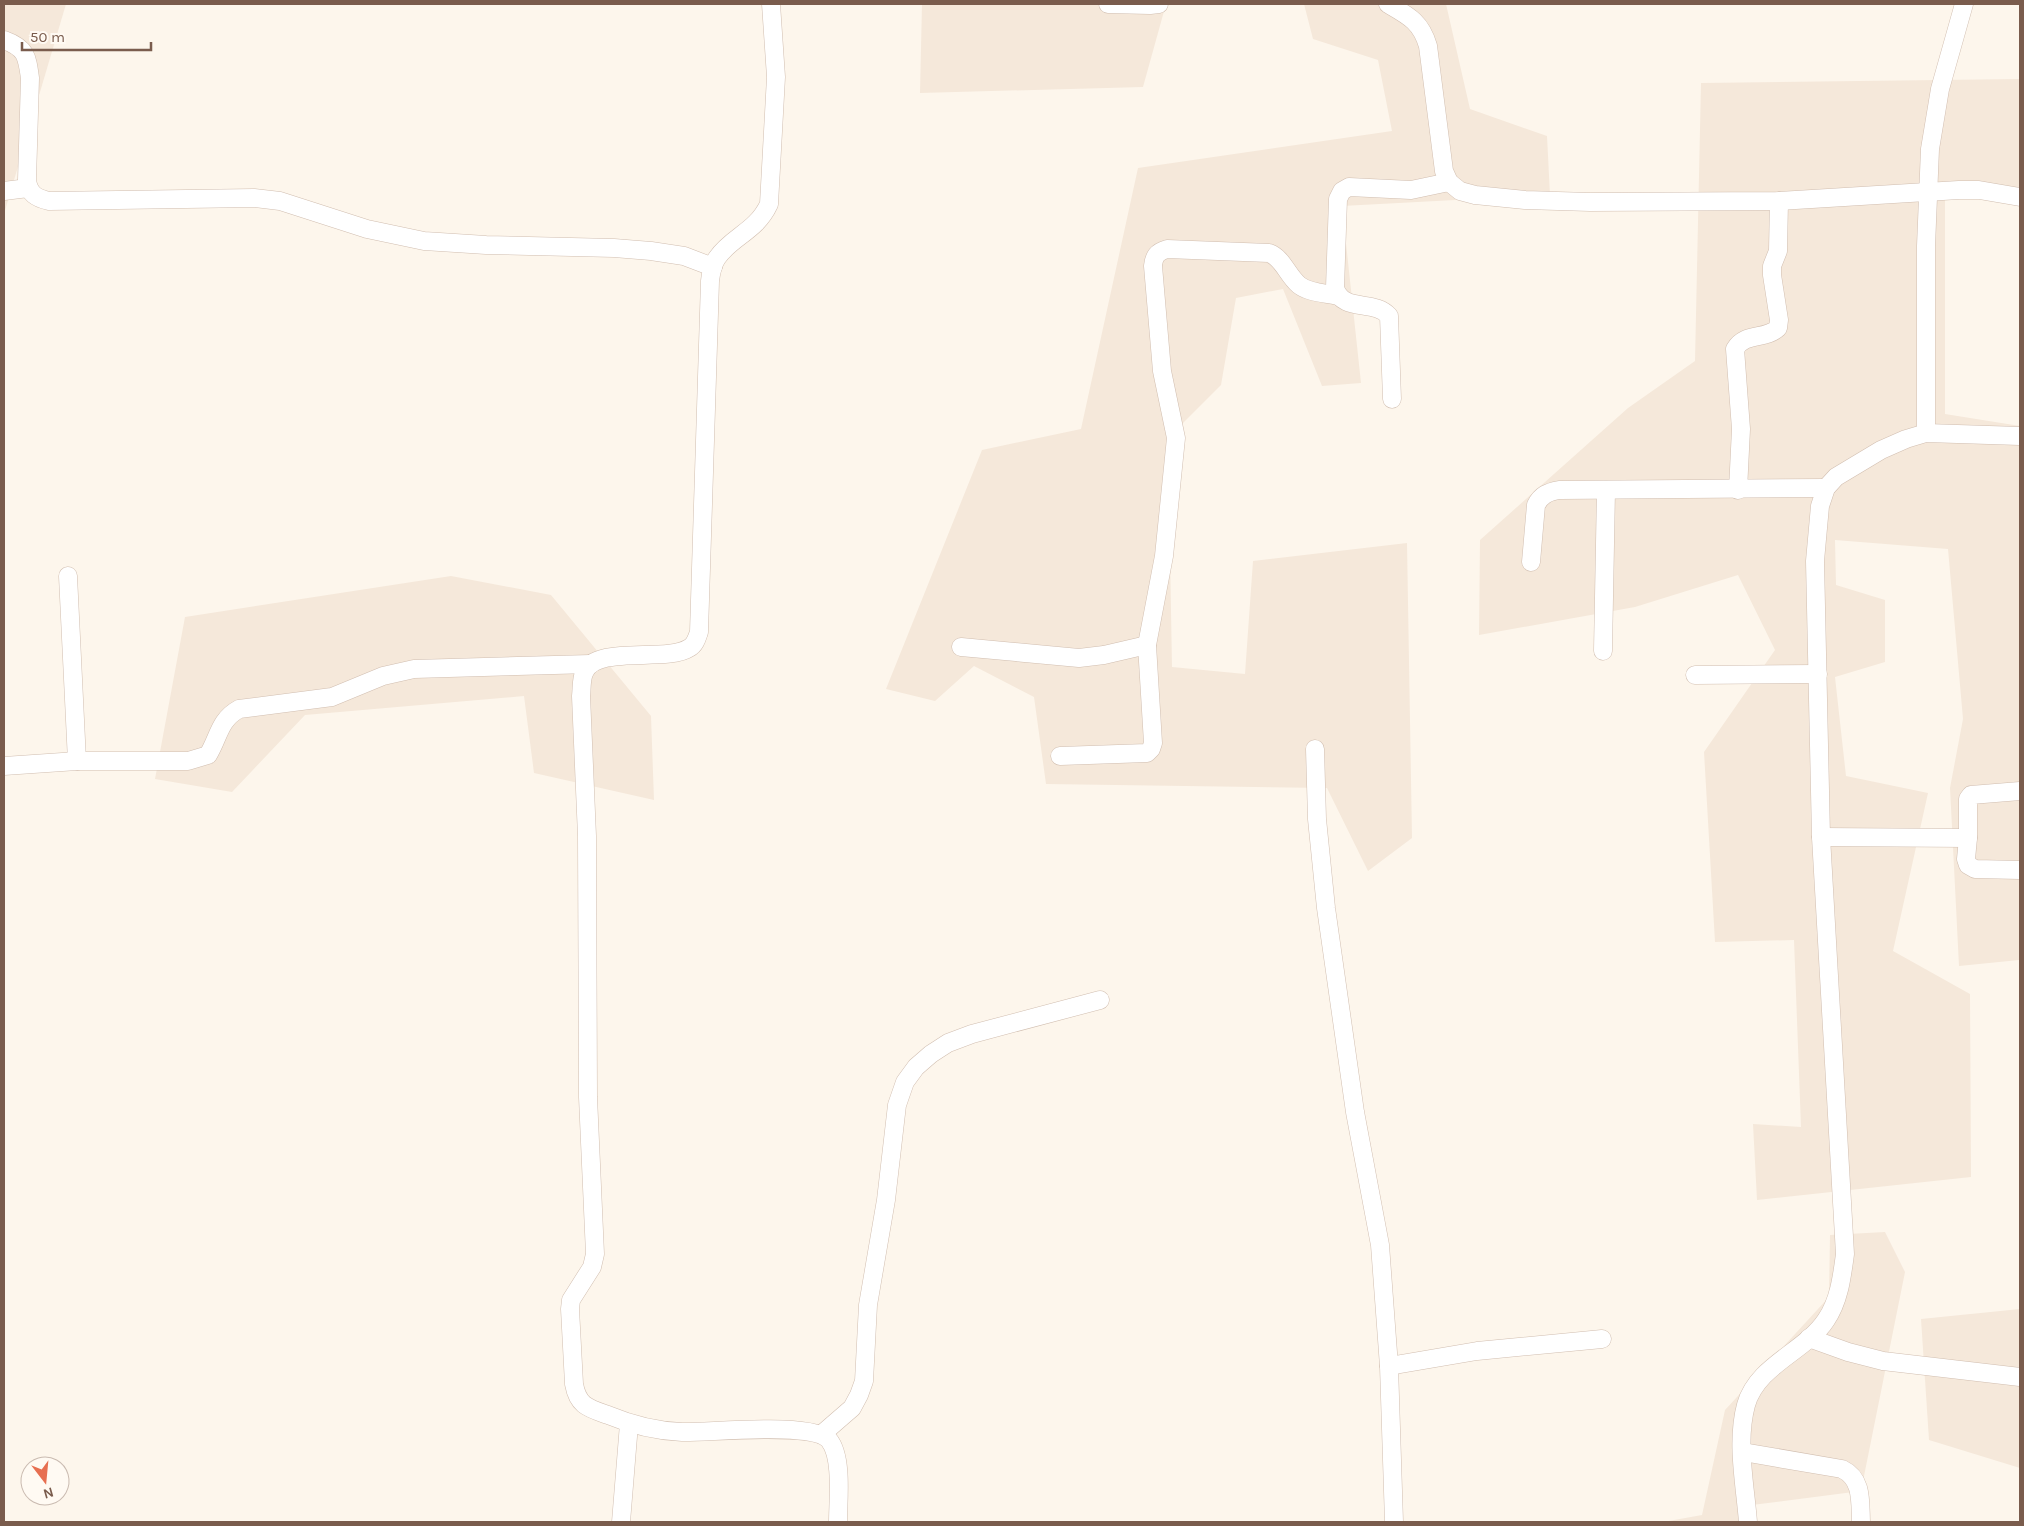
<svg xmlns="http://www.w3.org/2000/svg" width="2024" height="1526" font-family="Karla,sans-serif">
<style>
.residential{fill:#f5e8da}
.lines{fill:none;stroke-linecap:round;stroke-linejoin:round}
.minor-casing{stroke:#d1beb0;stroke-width:19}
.minor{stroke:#fff;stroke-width:18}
</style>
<rect width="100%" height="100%" fill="#fdf6ec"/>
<g class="residential">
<polygon points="4,4 66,4 4,214"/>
<polygon points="922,4 1166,4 1143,87 920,93"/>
<polygon points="1304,4 1446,4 1470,109 1547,136 1550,195 1342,206 1361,383 1322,386 1283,289 1236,298 1221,385 1168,438 1172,667 1245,674 1253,561 1407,543 1412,838 1368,871 1327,788 1046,784 1034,697 974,666 935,701 886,689 982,450 1081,429 1138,168 1392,131 1378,60 1313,39"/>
<polygon points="2020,79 2020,192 1945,183 1945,414 2020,426 2019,960 1959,966 1950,788 1963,719 1948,549 1835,540 1836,585 1885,600 1885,662 1835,677 1846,776 1928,793 1893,951 1970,994 1971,1177 1757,1200 1753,1124 1801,1127 1794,940 1715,942 1704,752 1775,650 1738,575 1635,607 1479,635 1480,540 1628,408 1695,361 1701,83"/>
<polygon points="451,576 551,595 651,716 654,800 534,773 524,696 305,715 232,792 155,779 185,617"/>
<polygon points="1885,1232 1905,1272 1861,1491 1752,1505 1750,1522 1663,1522 1702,1515 1725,1410 1829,1297 1830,1235"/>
<polygon points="2020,1309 2020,1468 1929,1440 1921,1319"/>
</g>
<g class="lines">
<g class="minor-casing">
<g id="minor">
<path d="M771 4 776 77 769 204C756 232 732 236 717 258 712 265 711 273 710 281L699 632C697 638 695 645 689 648 666 663 595 644 584 673 581 680 582 689 581 696L587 836 588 1097 595 1254 592 1267 571 1300 570 1309 574 1384C578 1406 588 1408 608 1415 632 1425 656 1431 682 1432 708 1433 813 1421 829 1440 843 1457 838 1501 838 1522"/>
<polyline points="1108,4 1150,5 1159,4"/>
<path d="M1388 4C1409 16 1421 22 1428 46L1444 171 1449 182 1460 191 1475 195 1525 200 1590 202 1779 201 1959 190H1979L2020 197"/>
<path d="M4 40C26 48 27 56 30 78L27 180C29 194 36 198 49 201L254 198 280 201 367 229 424 241 486 245 614 248 651 251 684 256 713 267"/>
<polyline points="4,191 28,188"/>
<path d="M1392 399 1389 316C1374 299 1343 313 1335 288L1338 199 1342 191 1349 187 1411 190 1449 182"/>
<polyline points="1926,433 1926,246 1930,149 1940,89 1964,4"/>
<path d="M1738 490 1741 429 1735 349C1745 332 1765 340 1778 328L1779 320 1772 275V266L1778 251 1779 201"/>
<path d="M1531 562 1536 505C1541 495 1548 492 1559 490L1826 488"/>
<polyline points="68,576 77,761"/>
<polyline points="961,647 1079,658 1104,655 1147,645"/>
<polyline points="1603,651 1606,490"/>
<polyline points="1695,675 1818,674"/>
<polyline points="1315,749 1317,819 1326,908 1355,1112 1380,1245 1389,1366 1394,1522"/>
<path d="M1060 756 1147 753 1151 749 1153 743 1147 645 1164 556 1176 438 1162 371 1153 266C1154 256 1157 252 1167 249L1269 253C1283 258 1287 275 1299 285 1309 293 1326 293 1338 296"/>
<path d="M4 766 77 761H188L208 755C219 737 219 720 239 709L332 697 383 676 414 669 591 664"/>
<polyline points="1821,837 1968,838 1968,799 1971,795 2020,791"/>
<polyline points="1968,838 1966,859 1968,865 1975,869 2020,870"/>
<polyline points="1809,1338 1848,1352 1883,1361 2020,1377"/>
<polyline points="1389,1366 1477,1351 1602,1339"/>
<polyline points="822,1434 852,1408 859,1395 864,1381 868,1305 886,1200 897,1105 905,1082 916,1067 931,1054 948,1043 972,1034 1100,1000"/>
<path d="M1743 1452 1842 1469C1863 1479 1860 1502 1861 1522"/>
<polyline points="621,1522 629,1424"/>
<path d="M1748 1522C1745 1484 1736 1442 1746 1405 1757 1365 1805 1352 1826 1320 1839 1301 1842 1277 1845 1254L1821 837 1815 561 1820 506 1826 488 1836 477 1881 450 1906 439 1926 433 2020 436"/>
</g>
</g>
<use href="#minor" class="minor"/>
</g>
<rect width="2024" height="1526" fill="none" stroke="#7a5c4d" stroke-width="10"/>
<g transform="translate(45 1481) rotate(164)"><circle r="24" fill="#fffaf3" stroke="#cabbb1"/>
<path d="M0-4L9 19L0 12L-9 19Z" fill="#e76f51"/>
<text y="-8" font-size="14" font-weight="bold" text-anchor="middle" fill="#7a5c4d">N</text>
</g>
<path d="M22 42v8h129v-8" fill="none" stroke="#7a5c4d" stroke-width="2.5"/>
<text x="30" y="42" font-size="15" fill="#7a5c4d" stroke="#fffaf3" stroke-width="4" paint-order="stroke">50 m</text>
</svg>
